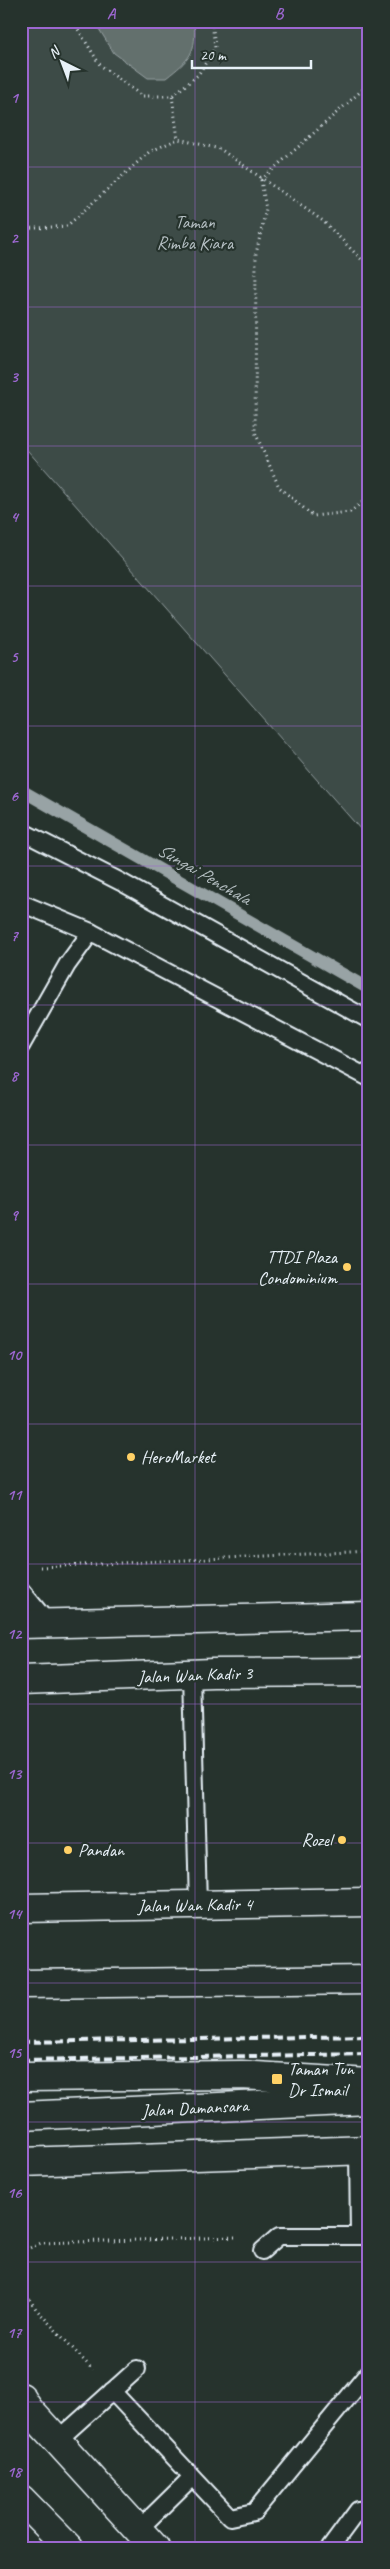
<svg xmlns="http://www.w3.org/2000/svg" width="390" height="2569" font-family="Caveat,sans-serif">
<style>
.green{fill:#3e4b47;stroke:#939ea0}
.water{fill:#636f6d;stroke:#98a3a5}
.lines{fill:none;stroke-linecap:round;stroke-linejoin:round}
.stream{stroke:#98a3a5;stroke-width:12}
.service-casing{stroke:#e8f1f8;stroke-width:20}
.minor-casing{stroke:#e8f1f8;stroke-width:31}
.secondary-casing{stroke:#e8f1f8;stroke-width:31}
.primary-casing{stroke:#e8f1f8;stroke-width:31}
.path{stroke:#e8f1f8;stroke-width:3;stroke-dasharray:1 4;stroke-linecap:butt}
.service{stroke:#26332d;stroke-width:16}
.minor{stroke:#26332d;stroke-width:28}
.secondary{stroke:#26332d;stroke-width:28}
.primary{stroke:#26332d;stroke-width:28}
.rail{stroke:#e8f1f8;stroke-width:4;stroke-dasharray:8 4;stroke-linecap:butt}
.grid{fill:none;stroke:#9c67d0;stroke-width:1;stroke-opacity:0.55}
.poi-dot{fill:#ffd166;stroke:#26332d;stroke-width:2}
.labels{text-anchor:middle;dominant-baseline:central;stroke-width:4.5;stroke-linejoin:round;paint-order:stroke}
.park-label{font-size:18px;fill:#b5bfc3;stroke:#26332d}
.poi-label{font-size:18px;fill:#e8f1f8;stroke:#26332d;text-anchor:start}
.street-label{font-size:18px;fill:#e8f1f8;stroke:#26332d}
.water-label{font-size:19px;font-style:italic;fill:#b3bdc0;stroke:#26332d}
.neatline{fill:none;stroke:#9c67d0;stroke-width:2}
.grid-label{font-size:16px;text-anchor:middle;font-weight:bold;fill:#9c67d0}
</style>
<rect width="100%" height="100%" fill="#26332d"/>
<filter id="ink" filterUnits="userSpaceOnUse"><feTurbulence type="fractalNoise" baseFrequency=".02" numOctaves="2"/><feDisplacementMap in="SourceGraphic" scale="10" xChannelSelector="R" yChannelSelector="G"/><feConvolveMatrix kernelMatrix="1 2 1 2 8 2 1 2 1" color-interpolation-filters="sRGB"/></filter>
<g filter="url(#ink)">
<polygon class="green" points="21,21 369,21 369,839 21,443"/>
<path class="water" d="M94 21H194C197 53 190 59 166 78H148L114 53Z"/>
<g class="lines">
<polyline class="stream" points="21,790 369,989"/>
<g class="service-casing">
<g id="service">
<polyline points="21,831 121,882 369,1020"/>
<polyline points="21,903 91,932 369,1078"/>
<polyline points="21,1046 67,965 91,932"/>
<polyline points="21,1590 48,1623"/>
<polyline points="192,1674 198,1905"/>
<polyline points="358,2150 359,2235"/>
<polyline points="262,2251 279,2236 369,2236"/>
<polyline points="112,2391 230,2517 254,2512 369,2372"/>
<polyline points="58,2440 137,2369"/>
<polyline points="139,2529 192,2477"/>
<polyline points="330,2548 358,2510 369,2509"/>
</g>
</g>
<g class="minor-casing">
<g id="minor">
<polyline points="21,1624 369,1616"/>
<polyline points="21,1680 213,1673 369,1672"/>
<polyline points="21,1908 369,1902"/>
</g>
</g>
<g class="secondary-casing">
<g id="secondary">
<polyline points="21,2401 155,2548"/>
<polyline points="21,2499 69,2548"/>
</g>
</g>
<g class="primary-casing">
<g id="primary">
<polyline points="21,1984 369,1980"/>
<polyline points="21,2077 241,2075 369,2083"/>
<polyline points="21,2116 369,2100"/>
<polyline points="21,2162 369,2150"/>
<polyline points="21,2397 27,2407"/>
</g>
</g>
<g class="path">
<polyline points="73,21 100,65 142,96 172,96 198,75 215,48 212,21"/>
<polyline points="172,96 178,139"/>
<polyline points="261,180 266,209 256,254 255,432 279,487 313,516 350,512 369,497"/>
<polyline points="261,180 369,84"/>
<polyline points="21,229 67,226 149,152 178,139 220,149 323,221 369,267"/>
<polyline points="40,1567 369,1551"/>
<polyline points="21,2252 41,2243 236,2237"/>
<polyline points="21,2287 36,2309 93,2370"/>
</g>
<use href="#service" class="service"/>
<use href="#minor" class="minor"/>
<use href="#secondary" class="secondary"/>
<use href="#primary" class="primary"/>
<g class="rail">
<polyline points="21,2042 369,2036"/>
<polyline points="21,2060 369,2054"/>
</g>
</g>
</g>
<path class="grid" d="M195 21V2548M21 167H369M21 307H369M21 446H369M21 586H369M21 726H369M21 866H369M21 1005H369M21 1145H369M21 1284H369M21 1424H369M21 1564H369M21 1704H369M21 1843H369M21 1983H369M21 2122H369M21 2262H369M21 2402H369"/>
<g class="poi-dot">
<circle cx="347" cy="1267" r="5"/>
<circle cx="131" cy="1457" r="5"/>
<circle cx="342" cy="1840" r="5"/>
<circle cx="68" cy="1850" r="5"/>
<rect x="271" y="2073" width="12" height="12" rx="2.5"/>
</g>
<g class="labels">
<g class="park-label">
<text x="195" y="222">Taman<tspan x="195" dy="21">Rimba Kiara</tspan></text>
</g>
<g class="poi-label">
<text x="337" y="1257" text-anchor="end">TTDI Plaza<tspan x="337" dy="21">Condominium</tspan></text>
<text x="141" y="1457">HeroMarket</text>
<text x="332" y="1840" text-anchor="end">Rozel</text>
<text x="78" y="1850">Pandan</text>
<text x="288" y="2069">Taman Tun<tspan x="288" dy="21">Dr Ismail</tspan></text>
</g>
<g class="street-label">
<text transform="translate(195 1675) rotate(-2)">Jalan Wan Kadir 3</text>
<text transform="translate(195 1905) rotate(-1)">Jalan Wan Kadir 4</text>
<text transform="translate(195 2108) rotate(-3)">Jalan Damansara</text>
</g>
<g class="water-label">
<text transform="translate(204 874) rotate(30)">Sungai Penchala</text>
</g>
</g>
<rect width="390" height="2569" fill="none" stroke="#26332d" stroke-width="55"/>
<g transform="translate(62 62) rotate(318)" stroke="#26332d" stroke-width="4" paint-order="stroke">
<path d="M0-4L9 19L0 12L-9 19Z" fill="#e8f1f8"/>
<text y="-8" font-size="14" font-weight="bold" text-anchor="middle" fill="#e8f1f8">N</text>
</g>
<path d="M192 60v8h119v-8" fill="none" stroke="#e8f1f8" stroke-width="2.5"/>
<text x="200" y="60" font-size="15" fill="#e8f1f8" stroke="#26332d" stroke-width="4" paint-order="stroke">20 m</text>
<rect x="28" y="28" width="334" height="2514" class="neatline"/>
<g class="grid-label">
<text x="111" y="19">A</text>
<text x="279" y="19">B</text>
<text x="14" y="103">1</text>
<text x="14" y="243">2</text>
<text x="14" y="382">3</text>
<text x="14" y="522">4</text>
<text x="14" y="662">5</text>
<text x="14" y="801">6</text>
<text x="14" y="941">7</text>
<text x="14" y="1081">8</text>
<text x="14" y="1220">9</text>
<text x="14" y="1360">10</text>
<text x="14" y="1500">11</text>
<text x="14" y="1639">12</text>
<text x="14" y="1779">13</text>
<text x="14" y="1919">14</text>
<text x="14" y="2058">15</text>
<text x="14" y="2198">16</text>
<text x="14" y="2338">17</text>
<text x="14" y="2477">18</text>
</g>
</svg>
